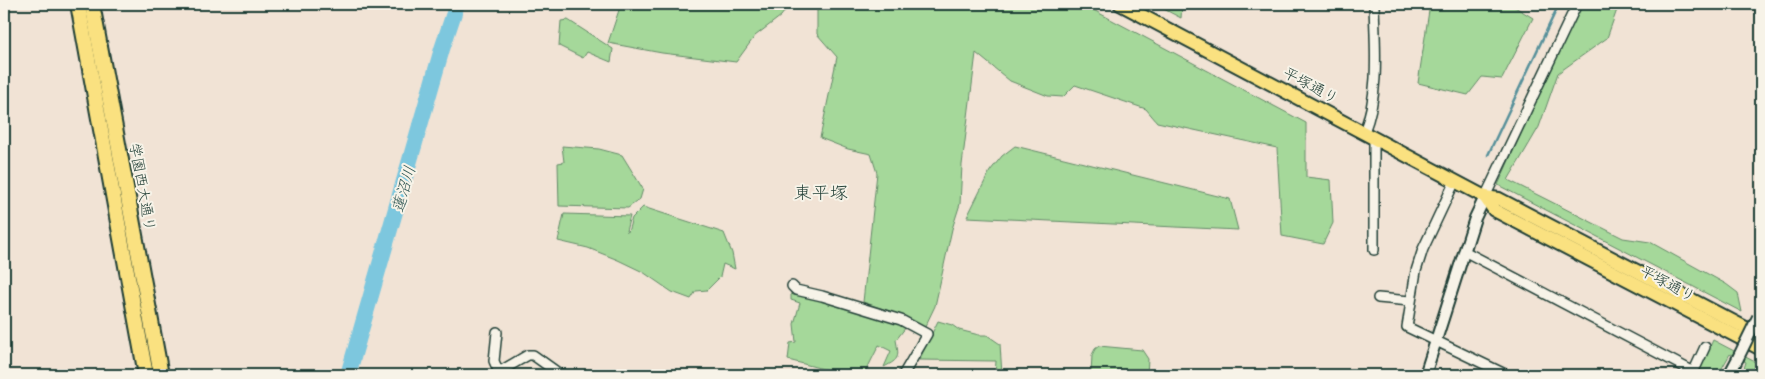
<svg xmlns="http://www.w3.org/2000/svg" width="1765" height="379" font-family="'Patrick Hand','Klee One',sans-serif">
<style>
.green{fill:#a5d89a;stroke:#628a67}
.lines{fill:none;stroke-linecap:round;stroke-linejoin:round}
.stream{stroke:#57909a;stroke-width:2.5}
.river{stroke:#7dc7de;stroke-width:16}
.minor-casing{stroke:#1f3d34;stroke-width:12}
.tertiary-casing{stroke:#1f3d34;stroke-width:14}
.primary-casing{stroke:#1f3d34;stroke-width:16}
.trunk-casing{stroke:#1f3d34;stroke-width:18}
.minor{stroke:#f7f3e8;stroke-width:9}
.tertiary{stroke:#f7f3e8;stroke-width:10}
.primary{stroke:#fae180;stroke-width:12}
.trunk{stroke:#fae180;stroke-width:14}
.tertiary-bridge-casing{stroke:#1f3d34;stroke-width:14;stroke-linecap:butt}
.tertiary-bridge{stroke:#f7f3e8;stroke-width:10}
.labels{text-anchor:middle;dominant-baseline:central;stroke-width:4;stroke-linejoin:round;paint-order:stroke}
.street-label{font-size:15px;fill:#1f3d34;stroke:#f7f3e8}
.water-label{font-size:16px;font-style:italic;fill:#325956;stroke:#f7f3e8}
.quarter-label{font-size:18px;fill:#1f3d34;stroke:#f7f3e8}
</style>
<rect width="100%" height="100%" fill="#f1e3d5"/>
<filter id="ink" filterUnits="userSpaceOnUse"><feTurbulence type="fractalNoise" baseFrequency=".02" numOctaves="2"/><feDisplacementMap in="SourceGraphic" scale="10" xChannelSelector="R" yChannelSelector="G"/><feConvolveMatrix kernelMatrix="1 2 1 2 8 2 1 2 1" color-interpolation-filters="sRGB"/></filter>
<g filter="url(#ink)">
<g class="green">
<polygon points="621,4 790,4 781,16 755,36 736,62 662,53 608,43"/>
<polygon points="816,4 1082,4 1306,123 1306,177 1331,180 1333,223 1323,244 1282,236 1277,148 1157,122 1146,109 1075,85 1063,97 1048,96 1010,81 976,53 962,165 960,204 952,229 935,306 924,329 898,314 863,302 877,173 871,154 848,149 820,138 837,57 817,34 817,5"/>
<polygon points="1154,4 1182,4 1181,18"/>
<polygon points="1430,4 1510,4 1533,18 1502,79 1482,77 1468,95 1418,83"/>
<polygon points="1579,4 1619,4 1607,38 1558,73 1539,127 1508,180 1623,238 1650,242 1726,284 1738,293 1742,312 1498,185"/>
<polygon points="568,20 613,49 611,62 587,52 583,58 559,46 561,21"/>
<polygon points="562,146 599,149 622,155 643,189 640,199 628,208 559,206 558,163 564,162"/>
<polygon points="1015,146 1230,199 1238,230 967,217 990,171 1002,156"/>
<polygon points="643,207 724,233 732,253 735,269 723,264 720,277 707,290 696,291 691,299 672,292 643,272 618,260 588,248 558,241 564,214 630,216 626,231 628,232 632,218"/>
<path d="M791 292 805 294 894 320 906 327 896 340C899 357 900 359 884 367L891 351 879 345 864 375H843V374L788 360 790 343 796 342 794 324 800 303 791 300Z"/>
<polygon points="938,321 952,325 959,330 979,335 987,335 1000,344 1002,375 995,375 996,361 919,360"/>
<polygon points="1713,340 1757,363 1761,367 1760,375 1742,375 1746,362 1730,354 1718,375 1697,375"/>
<polygon points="1099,346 1142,350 1148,359 1147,375 1091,375 1092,355 1095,349"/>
</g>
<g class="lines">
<polyline class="stream" points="1488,155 1559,4"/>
<polyline class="river" points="348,375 442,49 457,4"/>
<g class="minor-casing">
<g id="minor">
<path d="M1364 132C1380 92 1375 46 1374 4"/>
<polyline points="1455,181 1423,249 1416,271 1407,327 1507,375"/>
<polyline points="1485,197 1577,4"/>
<polyline points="1374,250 1374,137"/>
<polyline points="1464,251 1694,372"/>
<polyline points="792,286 796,290 822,296 901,320 927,334 903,375"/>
<polyline points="1378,298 1410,301"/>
<polyline points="497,332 494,361 500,375"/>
<polyline points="499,372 528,355 533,355 561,375"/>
<polyline points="1692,375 1705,347"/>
</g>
</g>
<g class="tertiary-casing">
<g id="tertiary">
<polyline points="1425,375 1475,218 1485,197"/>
<polyline points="1729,375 1738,358"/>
</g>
</g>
<g class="primary-casing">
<g id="primary">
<polyline points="1120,4 1485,197 1499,199 1761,336"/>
<polyline points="1485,197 1494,210 1761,349"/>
</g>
</g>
<g class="trunk-casing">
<g id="trunk">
<polyline points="78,4 146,375"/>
<polyline points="92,4 161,375"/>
</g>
</g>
<use href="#minor" class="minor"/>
<use href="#tertiary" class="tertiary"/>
<use href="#primary" class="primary"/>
<use href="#trunk" class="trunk"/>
<g class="tertiary-bridge-casing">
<polyline id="tertiary-bridge" points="1738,358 1758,317"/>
</g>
<use href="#tertiary-bridge" class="tertiary-bridge"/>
</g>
</g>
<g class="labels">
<g class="street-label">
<text transform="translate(1311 85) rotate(28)">平塚通り</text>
<text transform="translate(143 187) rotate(80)">学園西大通り</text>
<text transform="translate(1668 283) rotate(28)">平塚通り</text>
</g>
<g class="water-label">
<text transform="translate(403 189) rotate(-74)">蓮沼川</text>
</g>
<g class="quarter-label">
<text x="821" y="192">東平塚</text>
</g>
</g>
<rect width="1765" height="379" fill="none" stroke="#f7f3e8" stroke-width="20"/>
<rect x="10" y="10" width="1745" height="359" fill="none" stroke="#1f3d34" stroke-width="2" filter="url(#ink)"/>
</svg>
